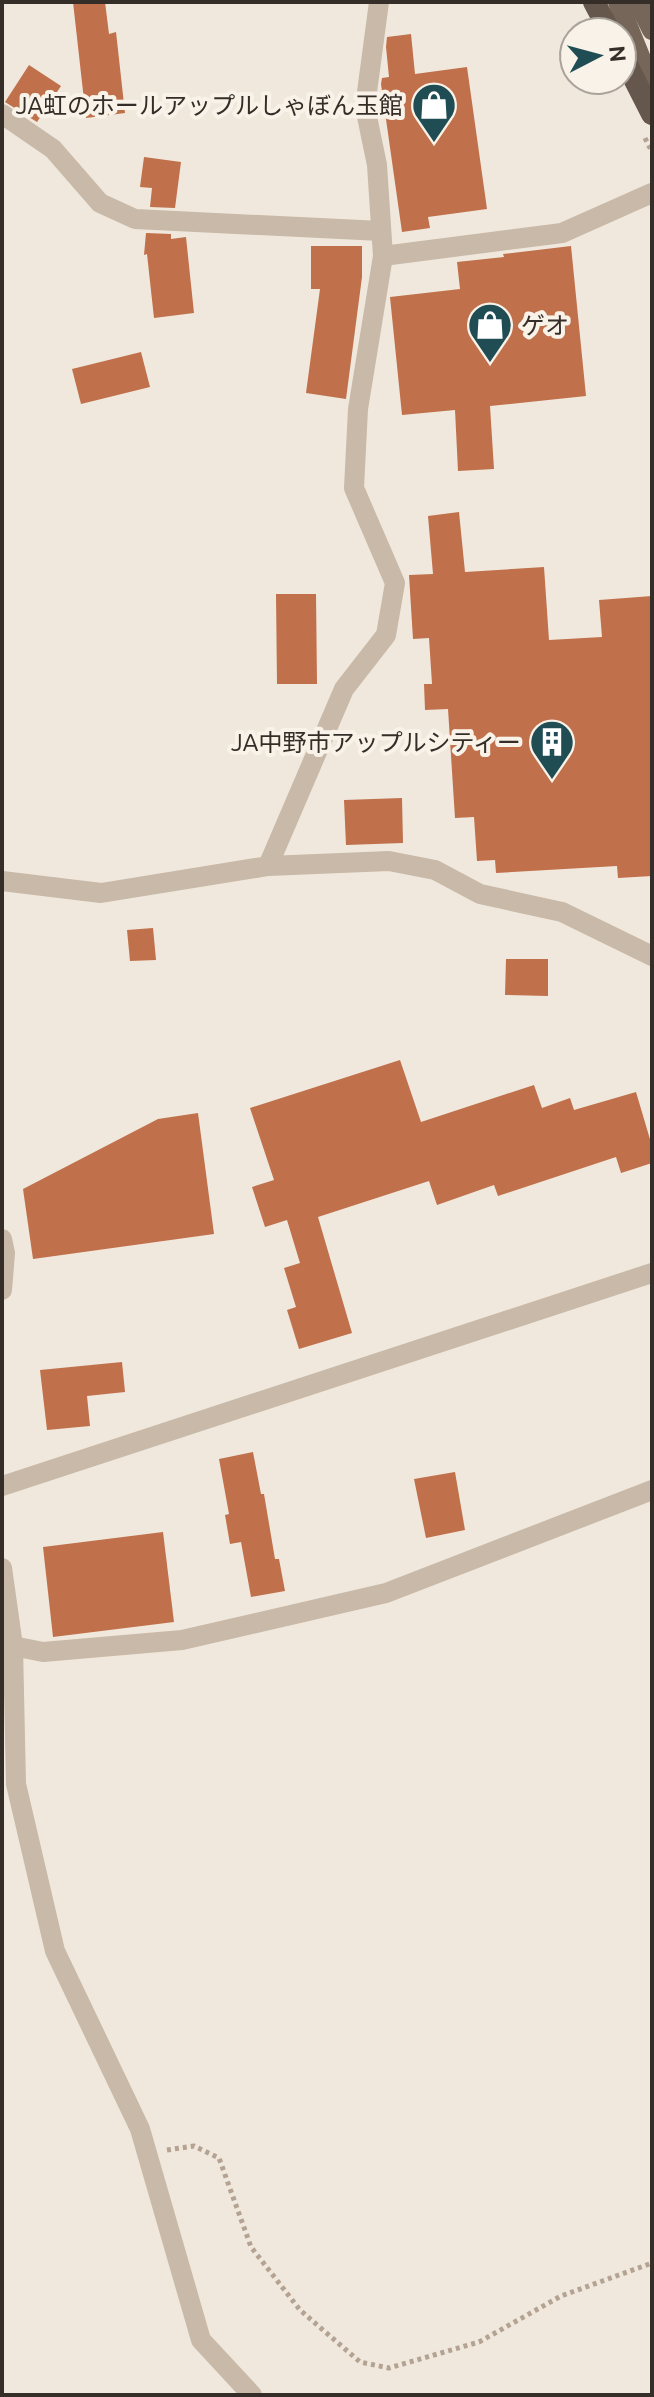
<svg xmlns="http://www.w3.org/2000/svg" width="654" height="2397" font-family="Ubuntu,'Noto Sans JP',sans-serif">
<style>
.building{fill:#c0704b}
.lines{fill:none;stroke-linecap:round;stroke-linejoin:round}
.path{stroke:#b4a392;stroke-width:5;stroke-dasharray:4 4;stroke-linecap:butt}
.minor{stroke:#c8b9a8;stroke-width:20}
.tertiary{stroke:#c8b9a8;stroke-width:20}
.primary{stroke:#76665a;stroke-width:20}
.trunk{stroke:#66574c;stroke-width:22}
.labels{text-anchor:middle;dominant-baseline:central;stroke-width:8;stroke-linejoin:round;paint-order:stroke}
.poi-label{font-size:24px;fill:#352d28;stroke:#f8f2e8;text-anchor:end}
</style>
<rect width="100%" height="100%" fill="#f0e8dc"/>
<g class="building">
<polygon points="73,2 105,2 109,34 116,32 125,113 86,118"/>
<polygon points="411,34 415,74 467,67 487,209 428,217 430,228 402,232 381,84 382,78 389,77 386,47 387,37"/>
<polygon points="29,65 61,86 37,122 5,102"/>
<polygon points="144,157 181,162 175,208 150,207 152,188 140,187"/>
<polygon points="146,233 171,234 171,239 186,237 194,313 154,318 147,254 144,255"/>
<polygon points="311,246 362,246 362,277 346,399 306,393 320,289 311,289"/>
<polygon points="571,246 586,396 490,406 494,469 458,471 455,410 402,415 390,297 460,289 457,262 504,257 503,254"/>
<polygon points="141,352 150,387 81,404 72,369"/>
<polygon points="459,512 465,572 544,567 549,640 602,637 599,600 652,596 652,876 618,878 617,866 496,873 495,860 477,861 474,817 455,818 448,709 425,710 424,684 432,684 429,638 413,639 409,575 433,574 428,516"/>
<polygon points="276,594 316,594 317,684 277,684"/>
<polygon points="402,798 403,843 346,845 344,800"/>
<polygon points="153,928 156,960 130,961 127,930"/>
<polygon points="506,959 548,959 548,996 505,995"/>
<polygon points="400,1060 421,1122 534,1085 542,1108 570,1098 574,1110 636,1092 652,1146 652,1163 621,1173 616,1157 498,1196 494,1185 437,1205 429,1181 318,1217 352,1333 299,1349 287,1310 296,1307 284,1268 300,1263 287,1220 265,1227 252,1187 274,1180 250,1108"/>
<polygon points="198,1113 214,1234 33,1259 23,1189 158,1119"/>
<polygon points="122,1362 125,1392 87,1396 90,1426 47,1430 40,1370"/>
<polygon points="253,1452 261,1494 264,1494 275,1559 279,1559 285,1591 251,1597 241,1542 230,1544 225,1515 229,1514 219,1459"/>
<polygon points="455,1472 465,1530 426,1538 414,1479"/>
<polygon points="163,1532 174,1622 53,1637 43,1547"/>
</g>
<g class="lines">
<g class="path">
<polyline points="645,138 652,152"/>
<polyline points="167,2150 194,2146 219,2158 251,2247 300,2310 360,2362 389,2368 479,2342 561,2296 652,2263"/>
</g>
<g class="minor">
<polyline points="2,114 53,149 100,203 135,219 381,231"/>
<polyline points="383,256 562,233 652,193"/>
<polyline points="268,866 344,689 386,635 395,583 354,488 358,409 383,256 377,165 365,107 379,2"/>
<polyline points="2,881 101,893 268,866 389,861 435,870 480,894 562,912 652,956"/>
<polyline points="2,1239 5,1253 2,1290"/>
<polyline points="2,1568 13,1646 16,1784 55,1951 140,2129 201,2340 252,2395"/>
<polyline points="2,1646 13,1646 43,1652 182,1640 386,1593 652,1490"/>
</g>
<polyline class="tertiary" points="2,1486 652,1273"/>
<g class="primary">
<polyline points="618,2 652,86"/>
<polyline points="638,2 652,30"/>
</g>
<g class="trunk">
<polyline points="594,2 610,32"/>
<polyline points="622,55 652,114"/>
</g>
</g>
<defs>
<g id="shop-pin" transform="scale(2.3)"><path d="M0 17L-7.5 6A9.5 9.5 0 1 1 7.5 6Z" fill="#204d54" stroke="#f8f2e8"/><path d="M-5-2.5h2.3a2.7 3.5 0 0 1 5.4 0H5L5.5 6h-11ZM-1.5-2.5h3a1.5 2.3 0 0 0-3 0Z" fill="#fff"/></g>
<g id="building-pin" transform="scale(2.3)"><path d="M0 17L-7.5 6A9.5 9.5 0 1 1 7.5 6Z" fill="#204d54" stroke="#f8f2e8"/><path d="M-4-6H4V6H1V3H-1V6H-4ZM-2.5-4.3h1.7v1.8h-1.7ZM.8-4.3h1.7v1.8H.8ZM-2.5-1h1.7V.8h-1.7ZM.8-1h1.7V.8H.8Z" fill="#fff"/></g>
</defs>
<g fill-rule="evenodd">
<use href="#shop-pin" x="434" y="105"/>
<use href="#shop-pin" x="490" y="325"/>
<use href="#building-pin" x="552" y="742"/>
</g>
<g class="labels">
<g class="poi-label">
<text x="403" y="105">JA虹のホールアップルしゃぼん玉館</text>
<text x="521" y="325" text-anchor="start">ゲオ</text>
<text x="521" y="742">JA中野市アップルシティー</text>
</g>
</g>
<rect width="654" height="2397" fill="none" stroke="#352d28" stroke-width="8"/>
<g transform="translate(598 56) rotate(84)"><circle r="38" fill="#f8f2e8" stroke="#aaa39b" stroke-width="2"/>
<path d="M0-6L14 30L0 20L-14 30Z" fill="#204d54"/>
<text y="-12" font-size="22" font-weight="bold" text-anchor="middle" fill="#352d28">N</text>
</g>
</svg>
